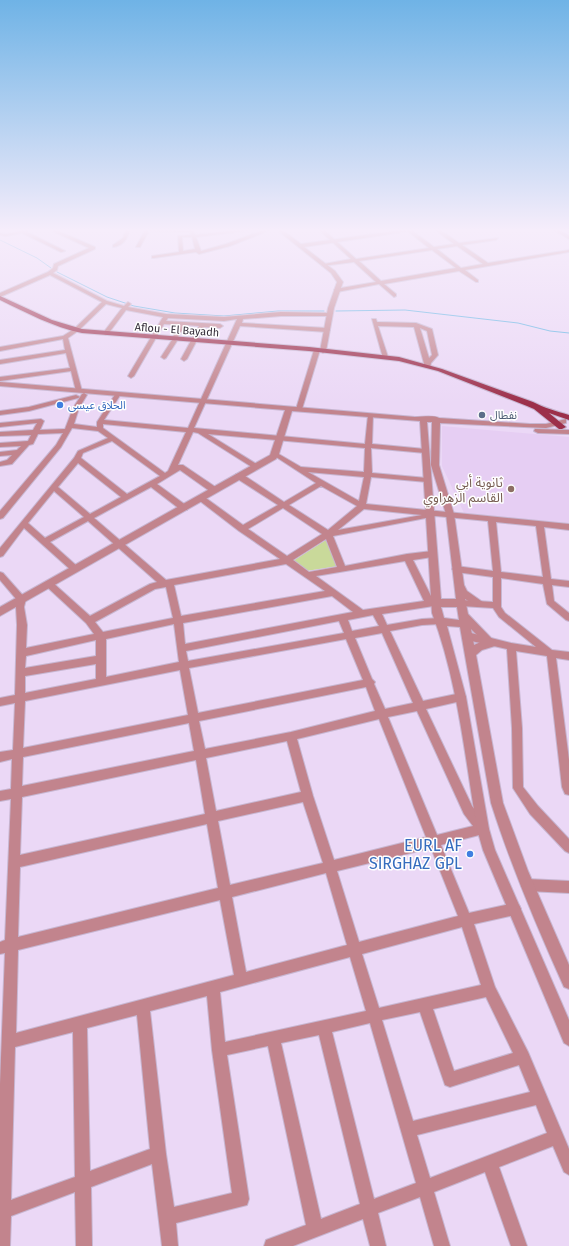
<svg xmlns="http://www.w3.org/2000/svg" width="569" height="1246" font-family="'Fira Sans','Noto Sans Arabic',sans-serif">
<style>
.built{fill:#e6cef3}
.green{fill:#c9d99a}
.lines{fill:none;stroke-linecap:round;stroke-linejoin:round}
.stream{stroke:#59b2e2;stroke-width:1}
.minor-casing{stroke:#c7b6d1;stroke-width:2}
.tertiary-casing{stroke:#c7b6d1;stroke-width:2}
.primary-casing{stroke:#c7b6d1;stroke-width:2}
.minor{fill:#c2848d;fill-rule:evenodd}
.tertiary{fill:#c2848d;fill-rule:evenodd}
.primary{fill:#9c2f4a;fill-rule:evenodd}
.shop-dot{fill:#3f7fe0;stroke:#fff;stroke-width:1.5}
.service-dot{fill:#5c6f8a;stroke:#fff;stroke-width:1.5}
.education-dot{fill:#8d6e63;stroke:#fff;stroke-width:1.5}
.labels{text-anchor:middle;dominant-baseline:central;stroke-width:3;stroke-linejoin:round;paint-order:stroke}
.far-street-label{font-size:11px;fill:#362f3b;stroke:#fff}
.far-shop-label{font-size:11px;fill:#366cbe;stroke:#fff;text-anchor:start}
.far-service-label{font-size:11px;fill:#4e5e75;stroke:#fff;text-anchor:start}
.education-label{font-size:13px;fill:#785e54;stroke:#fff;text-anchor:end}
.near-shop-label{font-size:16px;fill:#366cbe;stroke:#fff;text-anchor:end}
</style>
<rect width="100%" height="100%" fill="#ebd8f6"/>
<polygon class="built" points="442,426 569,437 569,523 464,513 442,466"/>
<polygon class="green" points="326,540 338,566 306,571 293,561"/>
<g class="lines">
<g class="stream">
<polyline points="0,240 37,258 51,268"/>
<polyline points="57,272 107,297 134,306 175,313 224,316 278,311 324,311"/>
<polyline points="336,311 405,310 518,323 550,331 569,333"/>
</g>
<g class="minor-casing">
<g id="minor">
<polygon points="30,229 30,231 27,232 65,251 61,252 22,233 6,236 0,235 0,233 6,234"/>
<path d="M48 229H54L95 247V249L58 266 57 270 53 273 107 301 124 306 128 302 131 304 128 307 166 314 224 317 281 312 332 313V315L330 316H281L243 319 242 323 327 328 330 330 327 332 240 326 194 428 365 444 368 415 373 414 372 444 425 449 428 451 425 453 371 448 372 473 427 478 431 480 427 482 371 477 366 504 569 524V530L544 527 551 579 569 581V587L552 585 554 601 569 613V621L566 620 547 604 543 584 501 578V607L505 613 552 650 569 652V660L556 658 569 760V795L565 794 562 787 547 656 516 651 522 728 523 787 538 806 569 839V853L565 851 530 814 513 788 512 728 507 649 467 640 464 638 462 636 464 634 467 632 511 643 536 647 499 617 493 608 461 606 457 603 461 600 493 602V577L456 572 452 569 456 566 493 571 488 521 436 516 333 536 345 566 407 554 432 551 436 554 432 557 413 560 433 600 440 601 441 603 440 605 382 614 387 625 422 619 440 618 444 621 440 624 422 625 390 631 423 701 461 693 464 694 466 697 464 700 461 701 426 709 472 806 489 829 487 833 483 834 441 845 469 913 515 903 519 905 521 909 519 913 515 915 474 924 495 987 528 1052 569 1149V1175L564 1172 553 1146 499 1167 527 1246H511L485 1172 434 1192 450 1246H434L420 1197 378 1213 386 1246H370L363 1219 293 1246H264L266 1240 306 1225 268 1046 227 1055 249 1199 247 1205 176 1223 178 1246H162L152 1164 91 1187 92 1246H76L75 1192 11 1216 10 1246H0V1084L5 953 0 954V942L5 940 11 799 0 801V791L11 789 12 759 0 762V752L13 750 15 703 0 706V698L15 695 17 625 16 607 17 600 0 580V572L3 573 26 599 24 607 27 625 26 648 94 634 86 623 46 586 45 584 46 582H52L90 616 150 584 157 582 88 521 50 542 78 567 79 569 78 571H72L24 528 3 556 0 557V548L74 458 78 451 108 438 98 431 72 428 61 447 3 518 0 519V511L56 445 63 433 38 434 33 444 29 445 12 464 0 466V462L7 460 12 455 0 456V452L17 450 21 446 0 447V443L28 441 31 435 0 436V432L33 430 37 423 0 427V423L41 419 44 421 40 430 65 429 73 408 82 394 84 393 87 395 79 408 74 424 97 427V422L116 393 118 392 121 394 104 420 188 428 237 319 224 321 168 318 166 321 220 324 223 326 220 328 204 327 187 359 184 361 181 359 199 326 185 325 177 339 175 340 177 341 166 358 164 359 161 357 172 340 174 339 172 338 180 325 164 324 134 376 131 378 128 376 163 317 126 310 108 334 106 335 103 333 122 308 106 304 78 331 68 338 82 391 81 392 76 391 71 371 0 381V377L70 368 66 353 0 364V360L65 350 63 339 0 351V347L63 336 74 329 102 302 50 275 0 297V293L48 272 53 268 54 264 89 248ZM103 424 186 432 168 471 165 473 103 428ZM193 432 198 433 255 469 259 467 258 465 208 434 365 448 364 472 301 467 277 453H273V455L316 483 284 502 242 474H236V478L278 505 243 525 203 496H200L196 498 239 531 280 559 166 580 94 518 151 487 181 510H187V506L157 484 180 470 211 492H217V488L183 465H178ZM112 441 160 476 127 494 81 458 83 453ZM78 463 121 497 90 514 58 487ZM308 472 364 477 359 501ZM321 486 357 506 328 530 289 505ZM54 491 84 517 45 538 28 523ZM283 508 322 534 287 556 248 529ZM364 509 422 515 338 530ZM496 522 536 526 543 577 501 572ZM326 539 337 567 309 572 293 560ZM405 561 424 601 363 610 316 576ZM286 564 325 591 181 616 174 585ZM166 587 173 618 103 632 95 622 155 589ZM332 596 353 612 185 644 183 623ZM373 615 379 626 352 631 348 620ZM339 621 344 633 188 661 186 651ZM174 624 179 662 106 677V639ZM382 633 413 703 385 709 374 684 375 682 372 679 355 638ZM346 639 363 680 198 713 189 668ZM96 640V656L25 668 26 656ZM96 664V679L25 693V676ZM180 670 188 715 23 748 25 701ZM366 687 375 711 291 732 205 749 199 721ZM417 711 464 814 473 826 437 835 388 717ZM379 719 426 837 334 860 313 796 297 739ZM189 723 194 751 22 786 23 757ZM287 741 301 792 216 811 206 758ZM196 760 205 814 20 855 22 797ZM303 802 323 863 230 885 218 821ZM207 824 218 888 18 937 20 867ZM431 848 458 916 359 942 337 871ZM326 873 347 945 246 972 232 897ZM220 900 234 975 16 1033 18 950ZM462 927 481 985 379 1008 362 954ZM350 957 366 1011 225 1042 220 992ZM207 996 212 1050 232 1193 174 1207 166 1154 150 1011ZM486 997 513 1053 454 1071 433 1009ZM420 1012 445 1085 450 1087 519 1065 530 1092 413 1121 382 1020ZM137 1015 150 1149 90 1171 87 1028ZM370 1023 416 1183 374 1199 332 1032ZM73 1032 75 1177 11 1200 15 1047ZM319 1035 360 1204 321 1219 281 1043ZM536 1105 547 1133 430 1178 417 1135Z"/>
<path d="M126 229H130C128 238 123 246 113 247V245L123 238Z"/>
<path d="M142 229 189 231V229H193L195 235 245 229H262L196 237 201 251 226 244 266 229H273L230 246 199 254 196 252 154 258H152V256L179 252 178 236 191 235 190 232 149 231 140 247H136L145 230ZM182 237H192L195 249 183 251Z"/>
<path d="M318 229H323L356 259 429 248 405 229H410L434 247 454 244 434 229H439L459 243 498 238 496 240 462 245 488 263 569 250V252L465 270 478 280V282H476L459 271 384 284 396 294V296L394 297 379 284 337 292 334 290 335 289 376 282 354 262 322 266V265L324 264 351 259ZM457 246 483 264 461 268 437 249ZM432 250 456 268 381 281 359 261Z"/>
<path d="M372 319H376L377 322 416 323 432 329 438 355 431 363 430 368 425 367 414 327 378 326 388 357 383 358ZM420 328 427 331 432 355 429 358Z"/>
<polygon points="317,348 320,350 302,409 297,410 296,409 314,350"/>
<polygon points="527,879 569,881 569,893 527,891 523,889 521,885 523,881"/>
</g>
</g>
<g class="tertiary-casing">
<g id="tertiary">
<polygon points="276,229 281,229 301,244 409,229 423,229 304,247 335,271 343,282 334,308 326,351 323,353 320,351 328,308 337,282 331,273"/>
<polygon points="552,229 558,229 569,236 569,239"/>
<path d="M0 382 415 417C423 417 433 415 439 418L530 424H546L566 419V423L546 428 440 423 439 465 454 514 464 585 467 591 484 603 479 607 465 599 468 614 496 643 495 646 482 650 476 655 503 803 528 871 569 965V989L564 987C537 927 511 866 491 803L460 627 447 626 466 697 489 829 495 850 569 1020V1046L564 1043 483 850 477 829C465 757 458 682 432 613L420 421 292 411 279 454 276 459 0 616V607L270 455 285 410 0 386ZM427 422H432L431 465 446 514 456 599H441ZM441 607H457L459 620 444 618ZM471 629 483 641 474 645Z"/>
<polygon points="76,395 80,397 78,398 29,411 0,415 0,411 29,407"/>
<polygon points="535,429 569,430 569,434 538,433 534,431"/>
</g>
</g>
<g class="primary-casing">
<path id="primary" d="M0 296 52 320 82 329 309 347 399 357 442 369 533 402C544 408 556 411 569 415V420L549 413 566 427 562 429H559L534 409 527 406 438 371 399 361 309 351 82 333C53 327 27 313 0 300Z"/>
</g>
<use href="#minor" class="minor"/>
<use href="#tertiary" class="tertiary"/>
<use href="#primary" class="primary"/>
</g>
<linearGradient id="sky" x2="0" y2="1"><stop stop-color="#6fb3e6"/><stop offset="0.57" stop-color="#f6edfb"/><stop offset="1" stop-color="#f6edfb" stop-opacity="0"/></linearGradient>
<rect width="569" height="404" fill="url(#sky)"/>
<g class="shop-dot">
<circle cx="60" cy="405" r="4"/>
<circle cx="470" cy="854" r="4"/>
</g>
<circle class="service-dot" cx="482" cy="415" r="4"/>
<circle class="education-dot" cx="511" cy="489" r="4"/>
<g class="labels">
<g class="far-street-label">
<text transform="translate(177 330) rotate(4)">Aflou - El Bayadh</text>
</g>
<g class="far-shop-label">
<text x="68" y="405">الحلاق عيسى</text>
</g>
<g class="far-service-label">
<text x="490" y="415">نفطال</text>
</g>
<g class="education-label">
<text x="503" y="482">ثانوية أبي<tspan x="503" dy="15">القاسم الزهراوي</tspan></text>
</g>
<g class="near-shop-label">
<text x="462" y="845">EURL AF<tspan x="462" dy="18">SIRGHAZ GPL</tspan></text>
</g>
</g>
</svg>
